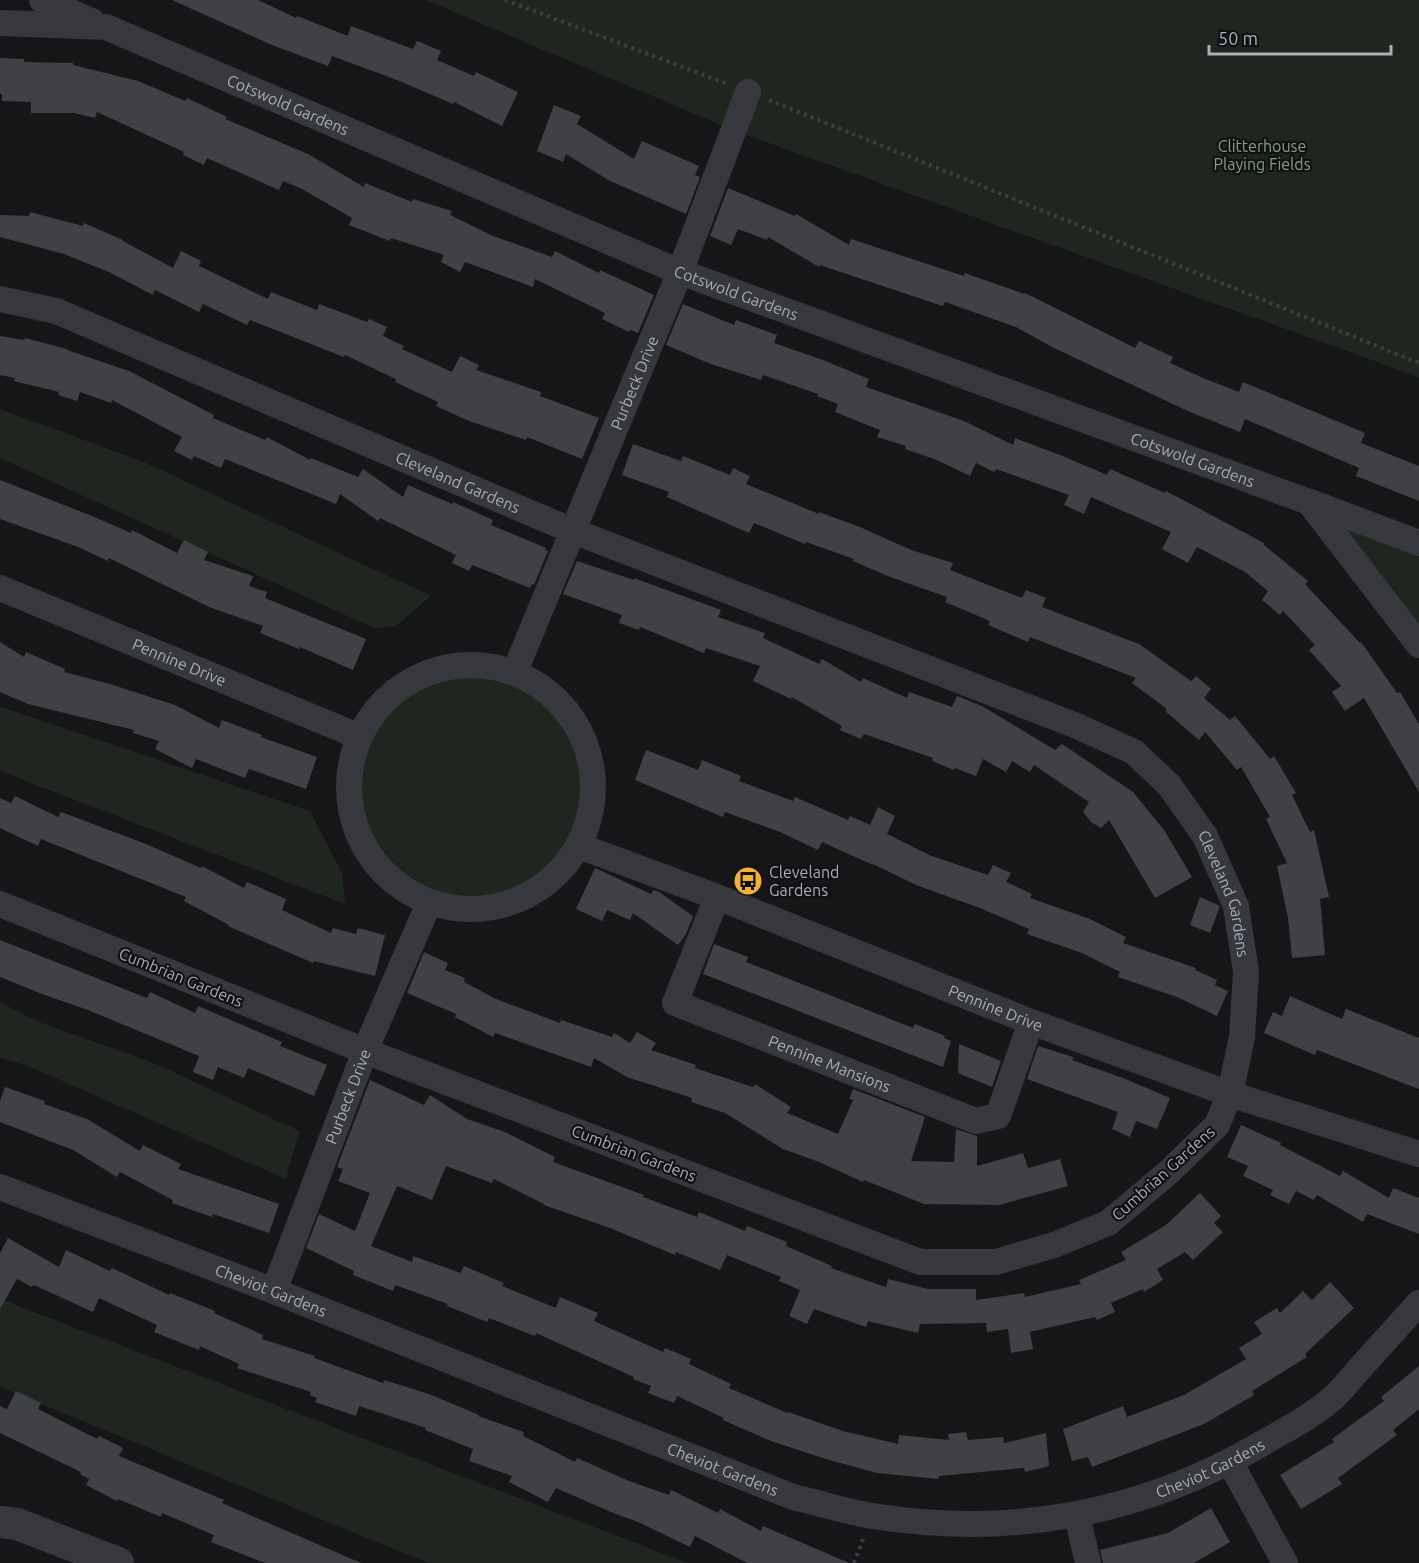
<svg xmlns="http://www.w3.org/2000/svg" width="1419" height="1563" font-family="Ubuntu,sans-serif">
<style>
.green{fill:#1e261f}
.building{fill:#404145}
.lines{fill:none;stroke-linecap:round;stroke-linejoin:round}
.path{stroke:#3d3f44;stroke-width:4;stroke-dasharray:3 4.5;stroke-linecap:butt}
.minor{stroke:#37383d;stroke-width:26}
.tertiary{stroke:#37383d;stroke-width:32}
.labels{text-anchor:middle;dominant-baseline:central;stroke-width:4.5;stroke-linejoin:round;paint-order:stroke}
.street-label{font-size:16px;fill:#a8adb8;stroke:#111113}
.park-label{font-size:16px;fill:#7fa381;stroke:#111113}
.poi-label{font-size:16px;fill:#a8adb8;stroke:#111113;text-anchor:start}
</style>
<rect width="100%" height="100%" fill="#161618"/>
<g class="green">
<polygon points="426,0 1419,0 1419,377 730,129"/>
<polygon points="0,409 146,463 431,596 396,626 374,628 0,458"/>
<polygon points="1309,502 1419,543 1419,645"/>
<circle cx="471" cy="787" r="122"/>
<polygon points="0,707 310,811 342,873 345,904 0,771"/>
<polygon points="0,1002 39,1022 156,1064 299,1131 286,1179 28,1066 0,1058"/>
<polygon points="0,1299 688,1563 428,1563 0,1387"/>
</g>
<g class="building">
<polygon points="172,0 258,0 296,18 297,16 348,36 351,26 413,49 417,41 441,51 437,60 474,76 476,72 518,92 502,126 454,102 453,104 397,80 332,56 328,66 272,45"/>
<polygon points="0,58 24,59 24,62 73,63 73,65 138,81 185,101 187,98 227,117 225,119 308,154 364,187 365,183 412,202 413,199 452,211 450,215 493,236 552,257 555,251 599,273 600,270 654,295 638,333 630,330 629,332 602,319 605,313 535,279 533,287 465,262 460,272 441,262 444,255 391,238 390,241 349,225 352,218 302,189 283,181 279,190 207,158 204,165 183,155 184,152 97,112 95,118 74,113 31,113 31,102 2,101 2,94 0,94"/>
<polygon points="554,105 581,116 577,124 634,159 642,141 699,166 695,175 700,177 686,214 610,181 566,154 563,162 537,151"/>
<polygon points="728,188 795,216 796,214 849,245 851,239 964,276 965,273 1024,294 1025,293 1135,348 1139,341 1173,357 1170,363 1203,378 1239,392 1243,382 1365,433 1361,443 1419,466 1419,501 1356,476 1359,468 1245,419 1240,432 1190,412 1054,348 1016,327 945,302 943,306 820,265 819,267 768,237 767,240 738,229 731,245 710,236"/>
<polygon points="30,212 83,226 84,223 123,240 123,241 173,268 181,251 201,261 199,266 268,299 271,292 317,310 319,304 367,322 369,319 387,327 383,336 404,346 402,349 452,372 460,356 479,365 476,370 541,392 540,396 599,418 582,459 527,437 526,440 469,421 436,406 438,402 395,382 396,379 345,355 344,357 250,320 247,325 203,304 199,312 155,290 153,295 109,272 64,254 0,237 0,215 29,216"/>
<polygon points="683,304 734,325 736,320 777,335 774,343 823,360 869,379 866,387 964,421 1013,445 1015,438 1060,455 1107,475 1110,469 1165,493 1166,491 1264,543 1264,545 1308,581 1305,584 1360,643 1361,642 1397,693 1400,692 1419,724 1419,792 1364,698 1345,711 1332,692 1341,686 1309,650 1315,645 1283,611 1280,615 1262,600 1268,591 1245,572 1197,547 1188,563 1162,549 1171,532 1091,497 1084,514 1064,505 1069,495 996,469 994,472 976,463 970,476 937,460 905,449 906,446 877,437 880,430 835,412 838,404 817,396 818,394 763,375 761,380 711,364 666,345"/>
<polygon points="0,336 24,340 25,338 67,349 67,350 129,371 214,415 213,418 265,440 267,437 310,460 311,458 358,477 363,469 403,497 408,485 452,504 453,502 493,520 491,525 546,548 545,550 548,551 534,585 532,584 530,588 472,565 469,571 452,563 456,555 380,518 378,521 340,494 336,504 225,459 221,468 194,456 192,460 174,451 182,437 112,400 111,403 80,392 77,401 58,395 59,392 14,381 15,378 0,375"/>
<polygon points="633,444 681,461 683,456 730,475 733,468 750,476 746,484 819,514 819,512 860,527 911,550 953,563 950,570 1022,598 1026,590 1046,598 1042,607 1139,644 1191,681 1196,676 1211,689 1204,698 1230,720 1235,716 1270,759 1274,756 1296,793 1292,795 1310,832 1314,830 1329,897 1320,899 1325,955 1292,958 1288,918 1277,866 1287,863 1266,819 1270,817 1241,767 1237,770 1205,732 1199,740 1165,711 1167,709 1132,683 1136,678 1030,637 1028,642 988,625 990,621 945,602 947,597 890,577 853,561 854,559 806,542 805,544 754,523 749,533 667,497 669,492 622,475"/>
<polygon points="0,480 92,516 131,533 132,530 177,553 184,540 208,552 204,560 253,576 249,586 267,592 265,598 366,639 353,670 300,647 299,649 260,633 263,626 209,607 109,558 108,561 78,547 0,519"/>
<polygon points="577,561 634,580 634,578 721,610 718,617 765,633 763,638 819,664 822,659 861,682 863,678 907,698 909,692 952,707 957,696 982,706 1055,750 1062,744 1133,792 1164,830 1192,877 1155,898 1109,820 1101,828 1091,822 1083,812 1089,802 1034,765 1030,772 1012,761 1006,772 983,759 976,776 955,768 954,770 932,761 933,758 864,734 861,739 840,730 842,726 792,697 791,699 753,681 760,666 706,648 704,653 640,627 639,630 619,623 622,615 563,594"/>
<polygon points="0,642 24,657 26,652 65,669 64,672 110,684 175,705 219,728 222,720 262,735 261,737 317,757 306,789 249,769 245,778 196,759 192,768 155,749 159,741 133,733 134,730 28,704 0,692"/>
<polygon points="646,750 698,770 702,760 741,776 739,781 793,801 795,797 848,820 850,816 870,825 878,807 895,816 887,834 929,855 988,875 993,865 1011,873 1006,882 1032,894 1030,898 1090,919 1126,937 1123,943 1196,968 1195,970 1217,980 1215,985 1228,991 1217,1016 1177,997 1118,977 1120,972 1082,953 1027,934 1029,929 980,908 916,885 873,864 873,865 822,842 818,850 780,832 725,812 723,817 635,780"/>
<polygon points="15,796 58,817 61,812 146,844 201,868 202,866 244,888 247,882 286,899 282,910 331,933 333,928 356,934 358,928 385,935 375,976 314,961 313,963 228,926 229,925 184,901 186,897 41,839 38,846 0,828 0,798 11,803"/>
<polygon points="595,868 651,894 654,890 659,892 693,916 686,934 678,945 633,913 630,920 607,910 602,921 576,909"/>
<polygon points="1200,897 1220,906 1210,933 1190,925"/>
<polygon points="0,940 147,998 150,992 195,1013 198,1006 282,1042 280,1046 327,1065 314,1096 248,1068 244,1078 218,1067 213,1080 193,1072 199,1056 88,1010 42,994 0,977"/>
<polygon points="714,944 748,957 746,962 779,975 913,1028 915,1024 945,1036 944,1038 951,1041 943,1067 703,974"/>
<polygon points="424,952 448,963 445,970 465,978 464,982 496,999 560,1023 561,1020 612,1037 614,1033 630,1043 637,1032 656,1043 651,1050 696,1065 695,1068 753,1087 755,1084 791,1107 787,1113 838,1134 853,1100 849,1099 853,1089 925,1117 911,1161 954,1162 956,1129 977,1136 977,1166 1023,1153 1028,1168 1060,1159 1068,1186 999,1205 924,1204 864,1180 863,1182 819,1162 783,1149 725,1113 691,1102 692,1098 627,1077 594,1058 591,1067 495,1033 493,1037 455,1017 456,1014 407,993"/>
<polygon points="1290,996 1342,1019 1346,1009 1419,1038 1419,1089 1317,1050 1315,1055 1264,1033 1273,1012 1282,1016"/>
<polygon points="959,1044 1001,1061 992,1087 958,1073"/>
<polygon points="1038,1046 1073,1057 1072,1060 1123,1078 1170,1098 1157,1129 1136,1121 1130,1137 1112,1129 1118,1112 1027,1079"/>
<polygon points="370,1080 424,1105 430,1095 467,1119 505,1132 555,1157 553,1162 644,1195 643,1197 697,1217 699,1212 745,1231 747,1226 787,1242 786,1246 832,1266 831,1268 886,1287 888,1279 928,1289 976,1289 976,1300 1024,1293 1025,1297 1081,1284 1079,1280 1126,1260 1121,1252 1166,1225 1200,1193 1221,1216 1214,1223 1223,1232 1193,1260 1185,1252 1157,1269 1163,1280 1144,1292 1143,1289 1111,1303 1115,1312 1097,1320 1095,1317 1030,1332 1033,1349 1011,1353 1008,1329 987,1332 986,1323 920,1324 918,1333 868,1321 866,1327 814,1309 807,1324 789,1316 800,1290 779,1281 781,1277 727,1255 720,1270 676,1252 675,1255 610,1228 544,1205 544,1204 494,1179 492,1183 446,1166 432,1200 397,1186 371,1246 412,1262 413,1256 461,1273 464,1266 504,1283 502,1286 556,1308 560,1297 598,1313 594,1321 663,1352 665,1348 691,1359 689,1364 731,1384 729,1388 787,1413 788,1412 843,1431 898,1444 899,1435 949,1440 948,1434 966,1432 968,1440 1003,1437 1004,1443 1046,1433 1049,1466 1025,1472 1024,1468 939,1476 939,1479 877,1473 826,1459 771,1441 723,1420 724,1418 677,1396 674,1403 648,1393 651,1386 633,1379 634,1377 536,1333 535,1336 489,1318 487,1322 447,1306 448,1304 395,1285 393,1291 353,1275 354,1271 306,1248 319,1214 355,1231 370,1193 338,1181 343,1169 337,1167"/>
<polygon points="5,1087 45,1101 44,1104 87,1119 140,1151 143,1145 181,1164 178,1169 279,1204 269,1233 213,1214 212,1217 172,1203 173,1200 120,1172 117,1177 73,1150 0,1122 0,1101"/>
<polygon points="1241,1125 1281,1143 1280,1145 1340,1176 1343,1171 1389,1198 1393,1188 1419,1198 1419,1234 1367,1214 1363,1222 1317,1195 1314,1200 1296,1191 1289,1204 1270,1195 1273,1190 1243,1176 1248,1166 1227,1157"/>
<polygon points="8,1238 59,1267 66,1250 110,1271 112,1268 169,1295 170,1293 215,1311 214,1313 263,1335 262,1339 315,1356 314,1358 383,1383 384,1380 429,1394 479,1415 478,1416 524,1432 523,1436 575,1462 577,1458 629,1481 669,1495 671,1490 718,1513 720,1509 761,1531 763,1526 849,1563 747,1563 695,1536 690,1547 638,1522 611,1512 556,1488 548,1502 509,1482 512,1476 469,1461 473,1449 425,1430 426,1428 359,1406 356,1416 315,1402 317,1398 310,1395 311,1392 237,1368 239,1364 200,1346 199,1350 154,1332 157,1325 99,1298 93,1312 34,1285 32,1287 17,1279 0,1309 0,1253"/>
<polygon points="1330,1282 1354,1308 1305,1354 1307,1357 1252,1391 1254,1395 1204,1424 1092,1467 1088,1457 1072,1461 1063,1429 1123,1406 1127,1417 1184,1395 1246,1359 1239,1348 1262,1334 1254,1322 1277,1308 1280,1313 1303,1291 1312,1300"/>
<polygon points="1419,1366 1419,1409 1393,1430 1397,1435 1338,1478 1342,1484 1301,1509 1280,1475 1334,1442 1332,1439 1384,1401 1381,1397"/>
<polygon points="16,1391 41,1403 38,1409 97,1439 99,1436 123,1448 119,1456 224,1500 222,1503 361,1563 265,1563 211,1542 214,1535 162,1513 161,1517 118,1499 117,1501 86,1485 89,1479 80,1474 81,1472 0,1433 0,1406 7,1409"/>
<polygon points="1211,1508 1230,1542 1194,1563 1103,1563 1100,1550 1168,1533"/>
</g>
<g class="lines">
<g class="path">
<polyline points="505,0 725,83"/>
<polyline points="769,100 1419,363"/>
<polyline points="854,1563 863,1539"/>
</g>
<g class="minor">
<polyline points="42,0 92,21"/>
<path id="s1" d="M0 23 106 27 680 272 1309 502 1419 645"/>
<path id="s2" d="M0 299 56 311 573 531 1077 726 1134 752 1169 785 1205 836 1236 906 1246 972 1242 1037 1230 1094 1217 1125 1169 1172 1108 1223 1054 1245 996 1262H920L365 1051 0 904"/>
<polyline points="1310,502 1419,543"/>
<path id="s3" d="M0 588 358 736"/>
<circle cx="471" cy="787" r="122"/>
<path id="s4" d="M515 671 680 272 748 92"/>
<path id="s5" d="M579 846 717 897 1031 1022 1230 1094 1419 1154"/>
<path id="s6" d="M717 897 675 1003 976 1121 998 1116 1031 1022"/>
<path id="s7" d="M0 1187 274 1291 793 1497C820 1503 846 1512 873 1516 1010 1538 1142 1514 1261 1444 1285 1430 1313 1416 1334 1397 1344 1388 1352 1377 1361 1367 1380 1346 1400 1324 1419 1303"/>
<path id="s8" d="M274 1291 365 1051 429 903"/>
<polyline points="1230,1462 1285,1563"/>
<polyline points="1077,1515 1088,1563"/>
</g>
<polyline class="tertiary" points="0,1522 17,1524 118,1563"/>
</g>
<defs>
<g id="bus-disc" transform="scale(1.5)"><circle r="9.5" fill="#f2b134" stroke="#111113"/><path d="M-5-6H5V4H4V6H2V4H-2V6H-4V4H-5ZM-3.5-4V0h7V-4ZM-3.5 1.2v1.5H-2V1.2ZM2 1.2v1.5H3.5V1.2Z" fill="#111"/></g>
</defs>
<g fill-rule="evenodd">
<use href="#bus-disc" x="748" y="881"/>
</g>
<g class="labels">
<g class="street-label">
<text stroke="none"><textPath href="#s1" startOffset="304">Cotswold Gardens</textPath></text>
<text stroke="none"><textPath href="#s1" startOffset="790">Cotswold Gardens</textPath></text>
<text stroke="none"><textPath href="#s4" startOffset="312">Purbeck Drive</textPath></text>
<text stroke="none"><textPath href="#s1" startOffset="1276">Cotswold Gardens</textPath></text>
<text stroke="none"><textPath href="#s2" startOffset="494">Cleveland Gardens</textPath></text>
<text stroke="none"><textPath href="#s3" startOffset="194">Pennine Drive</textPath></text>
<text stroke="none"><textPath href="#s2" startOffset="1394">Cleveland Gardens</textPath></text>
<text transform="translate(181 977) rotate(22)">Cumbrian Gardens</text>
<text stroke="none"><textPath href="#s5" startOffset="447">Pennine Drive</textPath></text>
<text stroke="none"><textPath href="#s6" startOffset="280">Pennine Mansions</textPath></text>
<text stroke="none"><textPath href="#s8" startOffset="208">Purbeck Drive</textPath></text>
<text transform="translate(634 1153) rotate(21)">Cumbrian Gardens</text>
<text transform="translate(1163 1173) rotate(-42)">Cumbrian Gardens</text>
<text stroke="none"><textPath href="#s7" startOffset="290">Cheviot Gardens</textPath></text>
<text stroke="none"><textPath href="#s7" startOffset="776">Cheviot Gardens</textPath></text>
<text stroke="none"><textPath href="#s7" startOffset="1280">Cheviot Gardens</textPath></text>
</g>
<g class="park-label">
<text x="1262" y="146">Clitterhouse<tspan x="1262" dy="18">Playing Fields</tspan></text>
</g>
<g class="poi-label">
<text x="769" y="872">Cleveland<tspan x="769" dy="18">Gardens</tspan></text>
</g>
</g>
<path d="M1209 45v9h182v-9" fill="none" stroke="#a8adb8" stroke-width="3"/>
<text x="1218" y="45" font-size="18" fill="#a8adb8" stroke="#111113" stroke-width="4.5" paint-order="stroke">50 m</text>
</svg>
